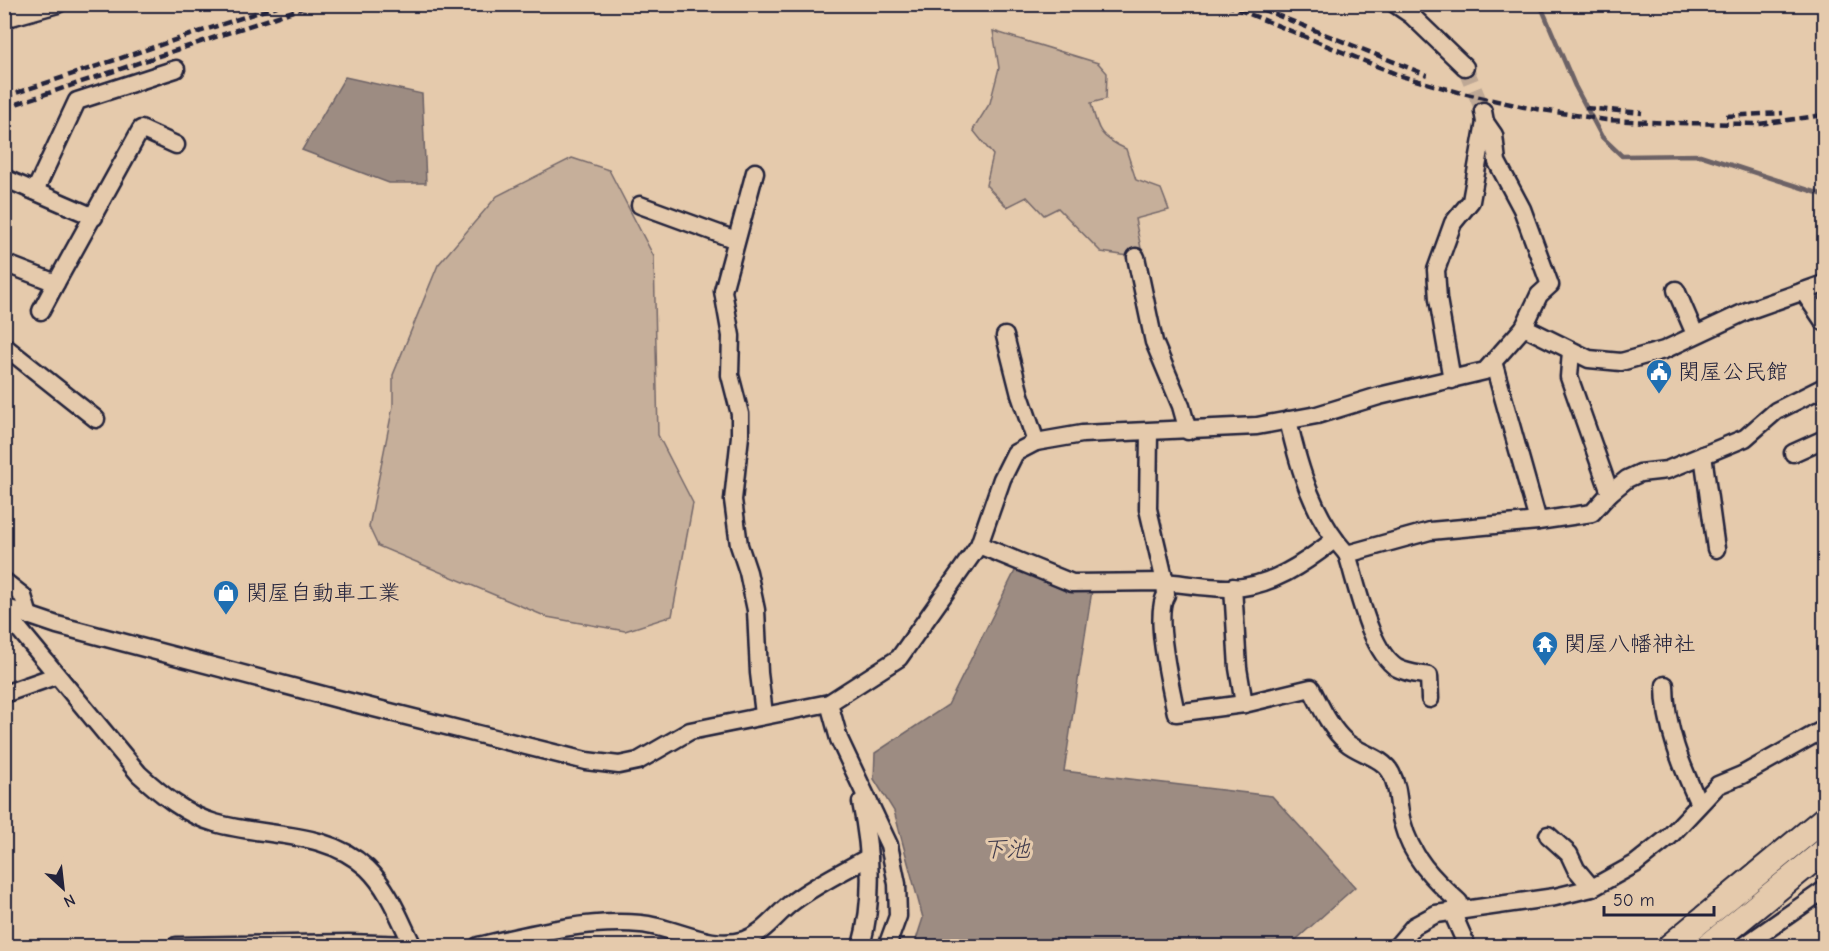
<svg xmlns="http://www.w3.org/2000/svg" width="1829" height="951" font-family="'Comic Neue','Klee One',sans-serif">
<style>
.green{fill:#c6af9a;stroke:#74686a;stroke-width:1.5}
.water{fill:#9d8c82;stroke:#6c6266;stroke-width:1.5}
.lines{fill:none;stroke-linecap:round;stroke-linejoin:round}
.stream{stroke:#6c6266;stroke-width:4.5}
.minor-tunnel{stroke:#bea895;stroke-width:16;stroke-dasharray:16 8;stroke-linecap:butt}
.minor-casing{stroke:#22223b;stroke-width:21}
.highway-casing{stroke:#22223b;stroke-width:28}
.minor{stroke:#e5caac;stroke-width:16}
.highway{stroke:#e5caac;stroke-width:24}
.rail{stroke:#22223b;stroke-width:4.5;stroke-dasharray:9 4.5;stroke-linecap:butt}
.labels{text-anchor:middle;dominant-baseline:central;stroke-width:6;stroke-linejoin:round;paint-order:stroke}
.poi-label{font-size:22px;fill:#22223b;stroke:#e5caac;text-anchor:start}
.water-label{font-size:24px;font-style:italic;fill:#413c4d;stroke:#e5caac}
</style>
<rect width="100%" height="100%" fill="#e5caac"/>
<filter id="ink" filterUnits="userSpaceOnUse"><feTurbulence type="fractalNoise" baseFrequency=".0167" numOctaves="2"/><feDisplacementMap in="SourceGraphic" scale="12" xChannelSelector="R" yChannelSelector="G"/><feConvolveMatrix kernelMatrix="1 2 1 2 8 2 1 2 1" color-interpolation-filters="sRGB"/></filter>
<g filter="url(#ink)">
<g class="green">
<path d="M993 31 1098 63 1107 73 1106 99 1091 103C1098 130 1099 137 1126 149L1136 180 1161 189 1169 210 1135 219 1143 258 1101 252 1058 208 1044 215 1027 197 1007 207 986 185 993 155 973 130 990 103 999 68Z"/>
<polygon points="572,158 609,170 654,257 658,435 693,503 672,616 625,631 547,617 378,546 369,527 393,406 393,375 438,265 497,196"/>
</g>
<g class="water">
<polygon points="345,77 422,94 426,183 389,183 302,150"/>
<polygon points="1017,567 1067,592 1092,590 1064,771 1272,796 1355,887 1289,946 914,946 923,918 894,811 874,779 875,753 948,705"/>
</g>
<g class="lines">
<polyline class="stream" points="1540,4 1575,86 1602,137 1622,156 1700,155 1824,195"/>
<polyline class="minor-tunnel" points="1465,67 1483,111"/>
<g class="minor-casing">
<g id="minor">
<polyline points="1395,4 1411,15 1465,67"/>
<polyline points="4,19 58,4"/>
<polyline points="1485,122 1494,135 1497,162 1522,209 1550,285 1539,295 1524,327"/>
<polyline points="755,172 723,291 731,336 730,375 740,414 740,436 733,500 739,545 748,572 756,610 759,673 764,714"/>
<polyline points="4,178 94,217"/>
<polyline points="35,191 77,101 176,69"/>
<polyline points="640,205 736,240"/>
<polyline points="1136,257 1154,342 1181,406 1188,431"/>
<polyline points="4,263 56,283 141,129 176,145"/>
<polyline points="1676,290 1695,334"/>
<polyline points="1803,291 1824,322"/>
<polyline points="41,311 56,283"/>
<polyline points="1005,336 1020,395 1036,442"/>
<polyline points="4,346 96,419"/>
<polyline points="1452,380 1438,299 1436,270 1453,223 1471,201 1485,122 1483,111"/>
<path d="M1288 420C1299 468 1313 517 1347 554L1430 531 1538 521 1494 365"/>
<path d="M1149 432 1148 509 1165 582C1186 584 1208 588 1230 588 1269 588 1305 563 1334 540"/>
<polyline points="1793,453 1824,439"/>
<polyline points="1703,455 1716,549"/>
<polyline points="1610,493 1627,479 1640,473 1667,470 1745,438 1776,411 1824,387"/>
<polyline points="1538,521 1592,513 1610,493 1569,377 1571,351"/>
<path d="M979 545 1072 583 1165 582 1166 595C1153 614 1171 688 1176 713L1244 704 1311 688C1321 707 1330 728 1346 742 1358 753 1383 757 1391 773 1400 790 1397 804 1402 822 1411 857 1433 879 1459 902V912"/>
<path d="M1347 554C1357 584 1369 650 1397 668 1406 673 1419 674 1429 676L1430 699"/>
<polyline points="4,581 23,596 29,616"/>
<polyline points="1233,587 1238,668 1244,704"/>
<polyline points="4,607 57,625 338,699 586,761 619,765 638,761 690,731 829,703 899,658 979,545 1002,479 1015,453 1036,442 1082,434 1257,426 1317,415 1379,396 1485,371 1524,327 1589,359 1621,362 1664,350 1747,311 1824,284"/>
<path d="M4 611 139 774C161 794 186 815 215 823 266 838 325 829 367 868 389 889 400 920 413 946"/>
<path d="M1665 685C1665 727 1682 767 1699 804"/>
<polyline points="4,694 55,676"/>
<polyline points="829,703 839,739 889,845 897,884 898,916 887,946"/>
<polyline points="1548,835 1569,854 1576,869 1592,888"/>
<polyline points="1452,912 1467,946"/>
<polyline points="176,946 348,943 412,945"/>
<path d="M478 946C530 934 588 919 641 924 675 927 710 951 744 940 765 933 776 914 794 901 817 884 844 871 869 857"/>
<path d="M861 946C874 900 871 849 861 802"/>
<polyline points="1397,946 1414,926 1436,914 1555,897 1592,888 1635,864 1669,837 1718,785 1742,775 1824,729"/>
<polyline points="1744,946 1824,890"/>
</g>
</g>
<g class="highway-casing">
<g id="highway">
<polyline points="1670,946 1824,819"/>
<polyline points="1708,946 1824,851"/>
</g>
</g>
<use href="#minor" class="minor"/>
<use href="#highway" class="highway"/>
<g class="rail">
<polyline points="1225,4 1401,76 1462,93 1524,107 1606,120 1673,123 1759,124 1824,115"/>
<polyline points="1249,4 1427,75"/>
<polyline points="4,97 283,4"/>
<polyline points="4,108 314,4"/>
<polyline points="1585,108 1642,113"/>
<polyline points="1726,116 1783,113"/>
</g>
</g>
</g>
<defs>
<g id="civic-pin" transform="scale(1.35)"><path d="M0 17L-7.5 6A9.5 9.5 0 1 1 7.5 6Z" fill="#1f6fb2" stroke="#e5caac"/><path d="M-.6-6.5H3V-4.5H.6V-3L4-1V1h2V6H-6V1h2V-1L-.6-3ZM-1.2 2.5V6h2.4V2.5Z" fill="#fff"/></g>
<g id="shop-pin" transform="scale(1.35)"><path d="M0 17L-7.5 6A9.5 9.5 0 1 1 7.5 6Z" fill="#1f6fb2" stroke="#e5caac"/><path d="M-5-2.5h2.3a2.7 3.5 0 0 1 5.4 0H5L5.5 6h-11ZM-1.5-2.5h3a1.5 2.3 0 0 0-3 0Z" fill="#fff"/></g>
<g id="temple-pin" transform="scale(1.35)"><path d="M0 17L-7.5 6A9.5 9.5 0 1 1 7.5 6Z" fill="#1f6fb2" stroke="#e5caac"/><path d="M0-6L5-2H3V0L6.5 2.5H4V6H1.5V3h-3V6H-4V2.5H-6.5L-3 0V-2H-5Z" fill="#fff"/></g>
</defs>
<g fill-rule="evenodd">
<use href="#civic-pin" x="1659" y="372"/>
<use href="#shop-pin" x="226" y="593"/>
<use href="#temple-pin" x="1545" y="644"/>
</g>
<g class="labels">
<g class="poi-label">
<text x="1678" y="372">関屋公民館</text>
<text x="246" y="593">関屋自動車工業</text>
<text x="1564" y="644">関屋八幡神社</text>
</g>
<g class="water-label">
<text x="1006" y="849">下池</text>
</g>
</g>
<rect width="1829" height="951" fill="none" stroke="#e5caac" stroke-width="24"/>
<rect x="12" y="12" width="1805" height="927" fill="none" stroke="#22223b" stroke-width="2" filter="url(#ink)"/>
<g transform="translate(63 888) rotate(153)" stroke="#e5caac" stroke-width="4.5" paint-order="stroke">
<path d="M0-4.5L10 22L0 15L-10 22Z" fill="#22223b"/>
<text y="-9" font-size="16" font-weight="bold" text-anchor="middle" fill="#22223b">N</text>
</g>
<path d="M1604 906v9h110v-9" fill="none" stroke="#22223b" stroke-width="3"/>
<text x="1613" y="906" font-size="18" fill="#22223b" stroke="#e5caac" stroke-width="4.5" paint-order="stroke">50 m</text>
</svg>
